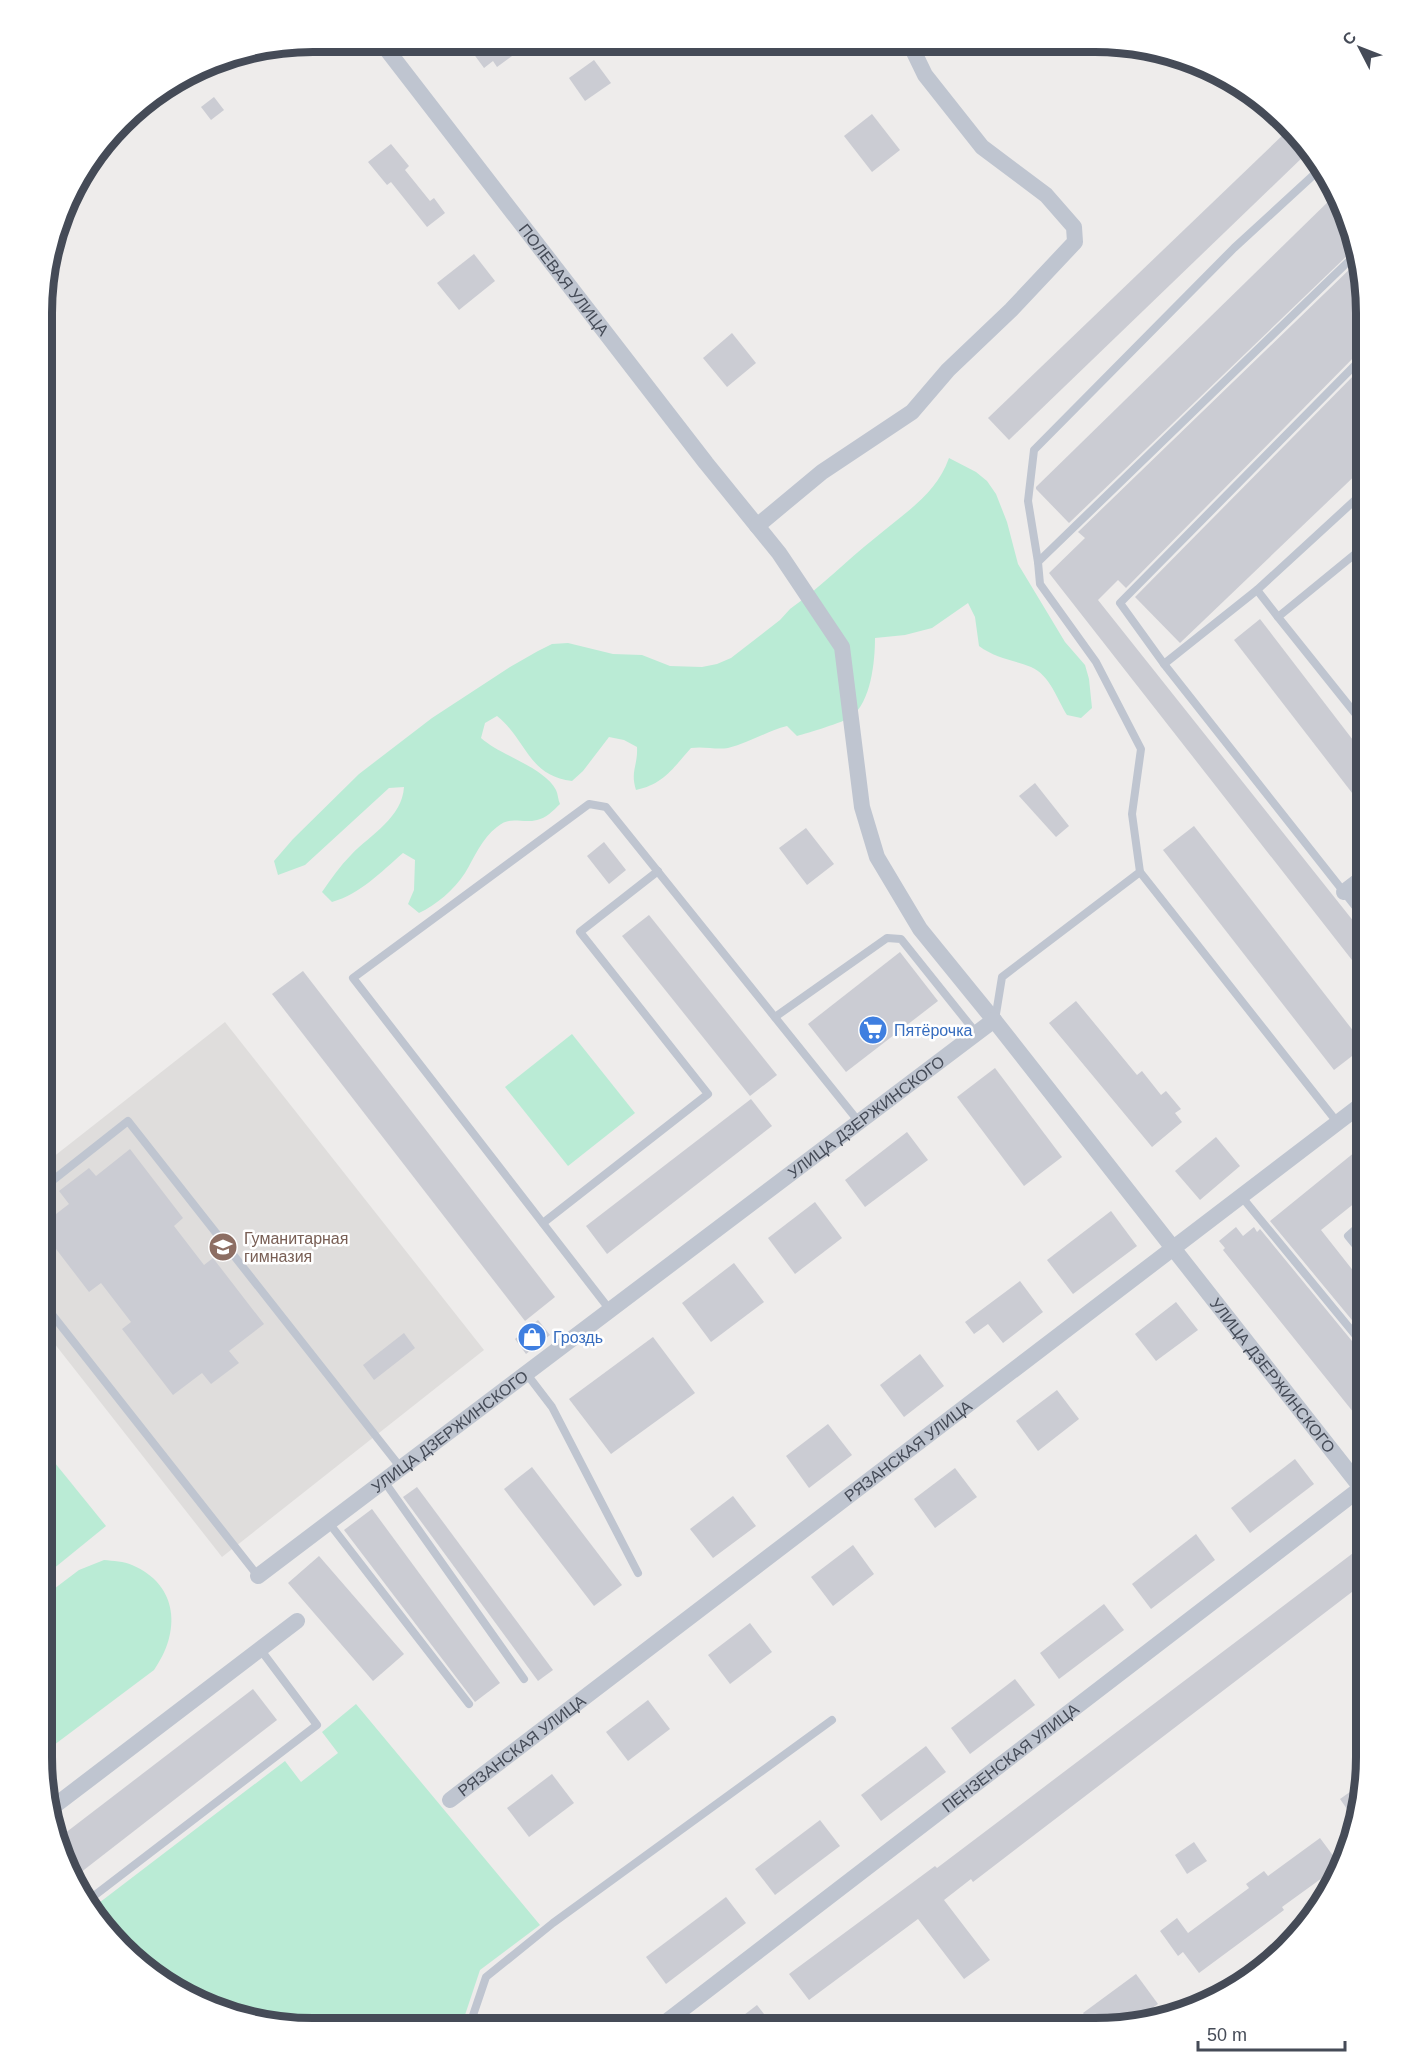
<svg xmlns="http://www.w3.org/2000/svg" width="1408" height="2071" font-family="Arial,sans-serif">
<style>
.education{fill:#dfdddc}
.green{fill:#baebd5}
.building{fill:#cbccd3}
.lines{fill:none;stroke-linecap:round;stroke-linejoin:round}
.service{stroke:#bfc5d0;stroke-width:8}
.minor{stroke:#bfc5d0;stroke-width:16}
.labels{text-anchor:middle;dominant-baseline:central;stroke-width:5;stroke-linejoin:round;paint-order:stroke}
.street-label{font-size:16px;fill:#454b57;stroke:#fff}
.shop-label{font-size:16px;fill:#366cbe;stroke:#fff;text-anchor:start}
.education-label{font-size:16px;fill:#785e54;stroke:#fff;text-anchor:start}
.rim{fill:none;stroke:#454b57;stroke-width:8}
</style>
<rect width="100%" height="100%" fill="#eeeceb"/>
<polygon class="education" points="225,1022 484,1350 222,1557 43,1329 43,1165"/>
<g class="green">
<path d="M949 458 976 472 987 481 996 494 1007 522 1018 564 1065 642 1085 665 1089 679 1092 708 1081 718 1067 715C1057 699 1050 675 1031 667 1013 660 995 658 979 646L975 617 968 603 932 628 905 635 875 638C875 662 871 702 851 717 844 722 808 733 797 736L787 726C767 731 749 743 728 748 716 750 704 746 691 748 673 768 664 784 636 790 630 771 638 766 637 747L624 740 609 737 583 771 572 781C528 776 526 739 497 716L485 723 481 738C501 756 544 767 556 790 558 794 558 800 560 804 553 811 546 818 537 820 521 824 511 815 497 827 482 838 474 858 465 873 454 890 436 905 419 913L408 904 414 890 415 860 403 853C381 872 360 894 332 902L322 892C331 879 340 866 351 855 371 834 402 818 404 787L389 788 305 865 278 875 274 861 293 839 359 774 432 718 510 667 538 651 552 644 568 643 613 654 642 655 670 666 702 667 717 664 731 658 780 620 790 609C820 588 846 561 875 538 903 514 936 495 949 458Z"/>
<polygon points="572,1034 635,1113 568,1166 505,1087"/>
<polygon points="42,1447 106,1526 42,1578"/>
<path d="M104 1560C113 1561 124 1561 132 1565 179 1585 181 1632 154 1670L42 1754V1598L79 1570Z"/>
<polygon points="356,1704 540,1925 480,1970 461,2027 278,2027 162,1983 109,1936 91,1909 285,1761 301,1782 338,1753 322,1732"/>
</g>
<g class="building">
<polygon points="487,43 501,43 512,56 497,67 493,61 484,68 473,53"/>
<polygon points="594,60 611,83 585,101 569,78"/>
<polygon points="214,97 224,110 211,120 201,107"/>
<polygon points="872,114 900,150 872,172 844,136"/>
<polygon points="1287,131 1306,154 1009,440 988,418"/>
<polygon points="391,144 409,166 405,170 430,201 434,198 445,213 427,227 391,182 387,185 368,162"/>
<polygon points="1337,193 1352,251 1069,523 1036,489 1036,487"/>
<polygon points="474,254 495,281 459,310 437,283"/>
<polygon points="1355,264 1366,313 1366,348 1361,350 1126,588 1118,580 1098,600 1366,937 1366,978 1049,573 1085,538 1078,532"/>
<polygon points="732,333 756,363 727,387 703,358"/>
<polygon points="1366,363 1366,465 1180,643 1135,597"/>
<polygon points="1260,619 1366,757 1366,811 1234,640"/>
<polygon points="1035,783 1069,826 1056,837 1019,796"/>
<polygon points="1194,826 1365,1046 1334,1070 1163,850"/>
<polygon points="806,828 834,864 807,885 779,848"/>
<polygon points="604,842 626,870 609,884 587,856"/>
<polygon points="649,915 777,1075 750,1096 622,936"/>
<polygon points="900,952 938,1001 846,1072 808,1024"/>
<polygon points="303,971 555,1297 525,1321 272,994"/>
<polygon points="1076,1001 1137,1075 1142,1071 1161,1095 1166,1091 1181,1109 1175,1113 1182,1122 1152,1147 1049,1023"/>
<polygon points="995,1068 1062,1157 1024,1186 957,1097"/>
<polygon points="751,1099 772,1126 607,1254 586,1226"/>
<polygon points="907,1132 928,1160 865,1207 845,1180"/>
<polygon points="1216,1137 1240,1166 1200,1200 1175,1171"/>
<polygon points="1366,1143 1366,1194 1321,1230 1366,1287 1366,1337 1270,1221"/>
<polygon points="130,1149 183,1218 174,1226 204,1265 213,1258 264,1324 229,1351 239,1363 211,1384 202,1373 173,1395 122,1329 131,1322 101,1283 89,1292 43,1232 43,1224 69,1204 59,1191 89,1168 96,1176"/>
<polygon points="815,1202 842,1238 795,1274 768,1238"/>
<polygon points="1111,1211 1137,1246 1073,1294 1047,1260"/>
<polygon points="1236,1227 1243,1236 1254,1227 1257,1232 1260,1229 1361,1352 1366,1354 1366,1428 1223,1250 1225,1248 1219,1241"/>
<polygon points="734,1263 764,1302 711,1342 682,1303"/>
<polygon points="1020,1281 1043,1312 1003,1343 988,1324 974,1334 965,1322"/>
<polygon points="1176,1302 1198,1330 1156,1361 1135,1334"/>
<polygon points="538,1320 550,1335 526,1354 515,1339"/>
<polygon points="404,1333 415,1348 374,1380 363,1365"/>
<polygon points="653,1337 695,1393 611,1454 569,1399"/>
<polygon points="920,1354 944,1386 904,1417 880,1385"/>
<polygon points="1057,1390 1079,1419 1038,1451 1016,1421"/>
<polygon points="828,1424 852,1455 809,1488 786,1456"/>
<polygon points="1295,1459 1314,1484 1250,1533 1231,1508"/>
<polygon points="532,1467 622,1585 594,1606 504,1489"/>
<polygon points="955,1468 977,1497 935,1528 914,1499"/>
<polygon points="417,1487 553,1670 538,1681 403,1497"/>
<polygon points="733,1496 756,1526 713,1558 690,1529"/>
<polygon points="372,1509 500,1683 475,1702 344,1530"/>
<polygon points="1196,1534 1215,1560 1151,1609 1132,1584"/>
<polygon points="1365,1544 1365,1582 973,1882 971,1879 944,1900 990,1960 964,1979 918,1919 809,2000 789,1974 935,1866 937,1868"/>
<polygon points="853,1545 874,1574 833,1606 811,1577"/>
<polygon points="319,1556 404,1654 373,1681 288,1583"/>
<polygon points="1104,1604 1124,1630 1059,1679 1040,1653"/>
<polygon points="750,1623 772,1652 730,1684 708,1655"/>
<polygon points="1015,1679 1035,1705 970,1754 951,1728"/>
<polygon points="253,1689 277,1720 71,1880 60,1837"/>
<polygon points="648,1700 670,1729 628,1761 606,1732"/>
<polygon points="926,1746 946,1772 881,1821 861,1795"/>
<polygon points="552,1774 574,1803 529,1837 507,1808"/>
<polygon points="1364,1782 1360,1804 1356,1822 1340,1799"/>
<polygon points="820,1820 840,1846 775,1895 755,1869"/>
<polygon points="1320,1838 1340,1865 1282,1907 1284,1910 1199,1973 1183,1952 1178,1956 1160,1931 1177,1918 1188,1933 1249,1888 1246,1884 1264,1871 1268,1876"/>
<polygon points="1194,1842 1207,1861 1187,1874 1175,1855"/>
<polygon points="726,1897 746,1923 666,1984 646,1957"/>
<polygon points="1136,1974 1158,2004 1137,2019 1095,2029 1083,2013"/>
<polygon points="757,2005 775,2028 727,2028"/>
</g>
<g class="lines">
<g class="service">
<polyline points="1038,562 1028,501 1034,450 1234,248 1319,170"/>
<polyline points="1257,590 1366,490"/>
<polyline points="1278,617 1257,590 1164,664 1366,920"/>
<polyline points="1164,664 1120,603 1366,354"/>
<polyline points="1366,727 1278,617 1366,545"/>
<polyline points="1140,872 1337,1122"/>
<polyline points="775,1017 887,938 901,939 977,1034"/>
<polyline points="995,1020 1002,977 1140,872 1132,814 1141,749 1096,662 1040,584 1038,562 1353,257"/>
<polyline points="43,1188 128,1121 401,1468"/>
<polyline points="1241,1196 1366,1348"/>
<polyline points="543,1223 708,1094 580,932 658,871"/>
<polyline points="1366,1258 1348,1236 1366,1220"/>
<polyline points="43,1303 258,1576"/>
<polyline points="610,1310 353,978 589,804 606,807 859,1122"/>
<polyline points="526,1373 552,1407 638,1573"/>
<polyline points="384,1481 524,1679"/>
<polyline points="329,1523 469,1704"/>
<polyline points="86,1902 317,1725 260,1649"/>
<polyline points="469,2027 486,1977 553,1923 832,1720"/>
</g>
<g class="minor">
<path id="s1" d="M381 42 706 463 779 553 842 647 862 807 877 857 920 929 994 1020"/>
<polyline points="757,526 822,472 912,412 948,370 1011,310 1075,242 1074,227 1046,195 982,147 925,75 910,44"/>
<polyline points="1344,892 1366,875"/>
<path id="s2" d="M258 1576 994 1020 1366 1494"/>
<path id="s3" d="M450 1800 1366 1101"/>
<polyline points="53,1807 297,1621"/>
<path id="s4" d="M658 2028 1361 1488"/>
</g>
</g>
<defs>
<g id="supermarket-disc" transform="scale(1.5)"><circle r="9.5" fill="#3f7fe0" stroke="#fff"/><path d="M-6-5.5h2.5l.6 2H6L4.5 2H-2.5L-4.4-4H-6ZM-1.5 3.2a1.3 1.3 0 1 0 .1 0ZM3 3.2a1.3 1.3 0 1 0 .1 0Z" fill="#fff"/></g>
<g id="school-disc" transform="scale(1.5)"><circle r="9.5" fill="#8d6e63" stroke="#fff"/><path d="M0-5L7-2L0 1L-7-2ZM-4 1L0 2.5L4 1V4Q0 6-4 4Z" fill="#fff"/></g>
<g id="shop-disc" transform="scale(1.5)"><circle r="9.5" fill="#3f7fe0" stroke="#fff"/><path d="M-5-2.5h2.3a2.7 3.5 0 0 1 5.4 0H5L5.5 6h-11ZM-1.5-2.5h3a1.5 2.3 0 0 0-3 0Z" fill="#fff"/></g>
</defs>
<g fill-rule="evenodd">
<use href="#supermarket-disc" x="873" y="1030"/>
<use href="#school-disc" x="223" y="1247"/>
<use href="#shop-disc" x="532" y="1337"/>
</g>
<g class="labels">
<g class="street-label">
<text stroke="none"><textPath href="#s1" startOffset="300">ПОЛЕВАЯ УЛИЦА</textPath></text>
<text stroke="none"><textPath href="#s2" startOffset="762">УЛИЦА ДЗЕРЖИНСКОГО</textPath></text>
<text stroke="none"><textPath href="#s2" startOffset="1374">УЛИЦА ДЗЕРЖИНСКОГО</textPath></text>
<text stroke="none"><textPath href="#s2" startOffset="240">УЛИЦА ДЗЕРЖИНСКОГО</textPath></text>
<text stroke="none"><textPath href="#s3" startOffset="576">РЯЗАНСКАЯ УЛИЦА</textPath></text>
<text stroke="none"><textPath href="#s3" startOffset="90">РЯЗАНСКАЯ УЛИЦА</textPath></text>
<text stroke="none"><textPath href="#s4" startOffset="444">ПЕНЗЕНСКАЯ УЛИЦА</textPath></text>
</g>
<g class="shop-label">
<text x="894" y="1030">Пятёрочка</text>
<text x="553" y="1337">Гроздь</text>
</g>
<g class="education-label">
<text x="244" y="1238">Гуманитарная<tspan x="244" dy="18">гимназия</tspan></text>
</g>
</g>
<path d="M0 0H1408V2071H0ZM313 52H1095A261 261 0 0 1 1356 313V1757A261 261 0 0 1 1095 2018H313A261 261 0 0 1 52 1757V313A261 261 0 0 1 313 52Z" fill="#fff" fill-rule="evenodd"/>
<path class="rim" d="M313 52H1095A261 261 0 0 1 1356 313V1757A261 261 0 0 1 1095 2018H313A261 261 0 0 1 52 1757V313A261 261 0 0 1 313 52Z"/>
<g transform="translate(1360 48) rotate(312)" stroke="#ffffff" stroke-width="4.5" paint-order="stroke">
<path d="M0-4.5L10 22L0 15L-10 22Z" fill="#454b57"/>
<text y="-9" font-size="16" font-weight="bold" text-anchor="middle" fill="#454b57">С</text>
</g>
<path d="M1198 2041v9h147v-9" fill="none" stroke="#454b57" stroke-width="3"/>
<text x="1207" y="2041" font-size="18" fill="#454b57" stroke="#ffffff" stroke-width="4.5" paint-order="stroke">50 m</text>
</svg>
